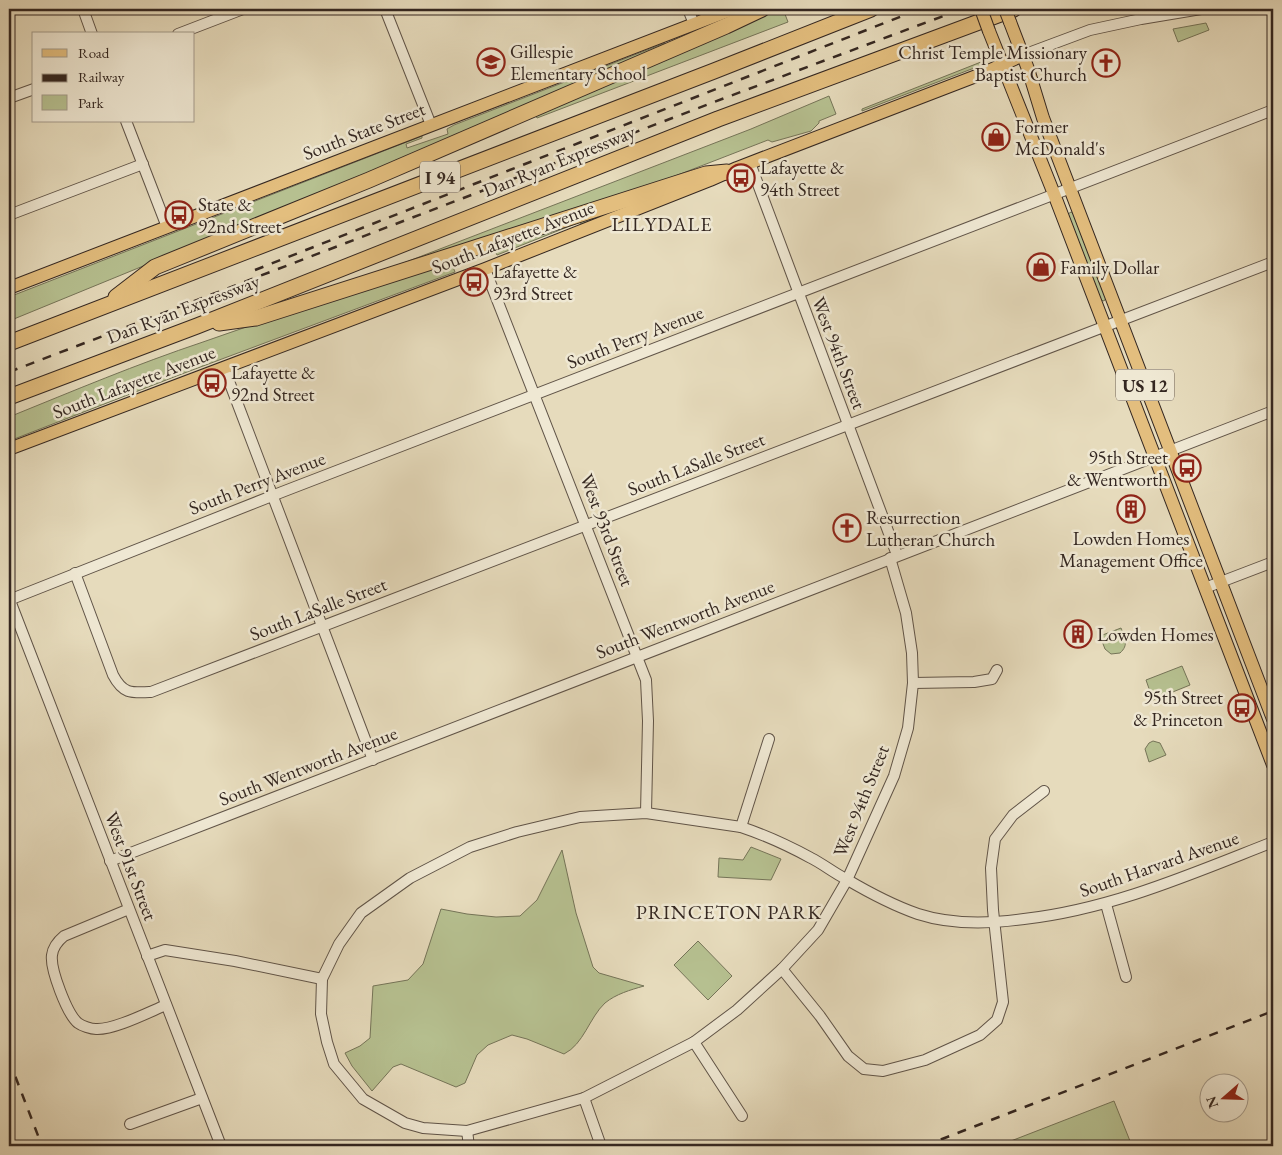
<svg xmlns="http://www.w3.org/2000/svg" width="1282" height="1155" font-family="'EB Garamond',serif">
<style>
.green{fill:#b6c090;stroke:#757458}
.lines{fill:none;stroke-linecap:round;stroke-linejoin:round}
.minor-casing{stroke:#605448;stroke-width:12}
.major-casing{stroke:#342721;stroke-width:14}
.highway-casing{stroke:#342721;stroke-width:17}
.minor{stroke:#efe8d3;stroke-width:10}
.major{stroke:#e3be7e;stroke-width:12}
.highway{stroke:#e3be7e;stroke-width:15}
.rail{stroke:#342721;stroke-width:2.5;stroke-dasharray:9 9;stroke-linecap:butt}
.major-bridge-casing{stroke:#342721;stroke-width:14;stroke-linecap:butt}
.major-bridge{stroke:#e3be7e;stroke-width:12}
.labels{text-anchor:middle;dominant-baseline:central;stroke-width:5;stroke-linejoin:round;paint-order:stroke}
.shield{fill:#efe8d3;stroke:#6c6156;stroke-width:1}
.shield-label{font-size:18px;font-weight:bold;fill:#342721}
.poi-label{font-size:19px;fill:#342721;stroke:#efe8d3;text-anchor:start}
.street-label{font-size:19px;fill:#342721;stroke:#efe8d3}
.neighbourhood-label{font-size:20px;letter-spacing:1px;fill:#342721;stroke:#efe8d3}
</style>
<rect width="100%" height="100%" fill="#e6dbbc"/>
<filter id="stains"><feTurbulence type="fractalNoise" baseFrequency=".004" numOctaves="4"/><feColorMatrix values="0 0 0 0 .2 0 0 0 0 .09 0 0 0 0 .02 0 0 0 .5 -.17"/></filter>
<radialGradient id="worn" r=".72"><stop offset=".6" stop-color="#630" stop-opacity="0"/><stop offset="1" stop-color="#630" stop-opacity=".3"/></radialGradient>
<g class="green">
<polygon points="775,9 783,9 788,22 537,118 535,114 717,36"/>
<polygon points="1206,23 1209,30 1178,42 1173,29"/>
<polygon points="665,43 666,47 419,153 9,321 9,297 422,136 422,138 406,144 407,148 448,134 447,129 454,125"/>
<polygon points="981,62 982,65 862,111 862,109"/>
<polygon points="829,96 836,114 819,121 819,123 811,131 772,142 768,140 639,190 401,264 751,129"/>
<path d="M621 208 581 224 580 222 497 255 495 251 455 266 453 267 455 272 179 375 9 441V417C73 391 137 364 203 342 341 293 482 252 621 208Z"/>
<polygon points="1071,212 1073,213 1106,298 1104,301 1101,300 1068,214"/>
<path d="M1121 628C1125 638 1129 645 1120 653L1111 654 1105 649 1100 636Z"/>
<polygon points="1182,666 1190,685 1153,700 1146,680"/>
<polygon points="1153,741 1160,743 1166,755 1149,762 1145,749 1149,743"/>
<polygon points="751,847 781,859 771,880 718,877 719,858 743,860"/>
<path d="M562 850 576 913 593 967 599 973 644 986C630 990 616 994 605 1003 589 1018 584 1044 564 1054L527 1039 512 1035 488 1045 477 1055 465 1083 456 1087 401 1064 393 1067 372 1091 352 1066 345 1053 360 1046 370 1038 373 986 408 980 423 964 441 909 467 914 496 917 520 916 537 900Z"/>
<polygon points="698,941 732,976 708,1000 674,965"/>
<polygon points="1114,1101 1132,1146 998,1146"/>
</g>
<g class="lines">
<g class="minor-casing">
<g id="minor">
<polyline points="83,9 92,34"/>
<polyline points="385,9 431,125"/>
<polyline points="688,9 694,24"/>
<polyline points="178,34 243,9"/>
<polyline points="1023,55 1090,30 1141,19 1201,9"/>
<polyline points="9,98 34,89"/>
<polyline points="126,121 167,227"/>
<polyline points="750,163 897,555"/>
<polyline points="9,215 143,164"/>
<polyline points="485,269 646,680 648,721 646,813"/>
<polyline points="224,368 373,760"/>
<path d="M890 558 906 613 912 653 913 683 908 728 894 776 847 880 818 930 782 969 737 1010 694 1042 584 1098 570 1102 467 1131 423 1128 405 1123 363 1099 334 1064 327 1042 321 1014 322 979 339 944 361 913 410 878 470 847 517 832 580 817 646 813 741 827C765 835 789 846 811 858 823 864 834 873 846 879 868 892 895 906 918 914 952 925 989 924 1024 919 1112 909 1191 874 1273 842"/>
<path d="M75 573 113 675C123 694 131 693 151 692L1273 262"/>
<polyline points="1205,588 1273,562"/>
<polyline points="9,598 221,1146"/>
<polyline points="9,600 282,492 1273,110"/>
<polyline points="913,683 974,682 992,679 997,670"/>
<polyline points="741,827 769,739"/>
<polyline points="110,861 1273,411"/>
<polyline points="1106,904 1126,977"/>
<path d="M129 909 64 936C58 941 53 947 52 955 50 969 67 1014 78 1023 82 1026 91 1029 96 1029 114 1030 149 1012 166 1005"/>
<polyline points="147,956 165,950 235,961 322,979"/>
<polyline points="782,969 820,1016 848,1056 864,1069 883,1071 925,1060 980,1035 997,1020 1003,1002 993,910 991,868 995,839 1013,815 1044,791"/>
<polyline points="694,1042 742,1116"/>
<polyline points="584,1098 601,1146"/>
<polyline points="130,1124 202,1098"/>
<polyline points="467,1131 469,1146"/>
</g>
</g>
<g class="major-casing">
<g id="major">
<polyline points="1010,22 1028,69 1043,118 1273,719"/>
<polyline points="989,31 1054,194 1273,765"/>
<polyline points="9,288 733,9"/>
<polyline points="9,449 485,269 710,180 737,168 984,73 1023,55"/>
</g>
</g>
<g class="highway-casing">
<g id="highway">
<polyline points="116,297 155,267 369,180 726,26 762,9"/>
<polyline points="219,323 256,318 706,174 727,172"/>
<polyline points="9,343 714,71 871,9"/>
<polyline points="9,397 197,326 718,119 1014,9"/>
</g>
</g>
<use href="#minor" class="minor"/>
<use href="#major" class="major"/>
<use href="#highway" class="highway"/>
<g class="rail">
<polyline points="255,270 920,9"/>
<polyline points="9,372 722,99 962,9"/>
<polyline points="9,1060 42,1146"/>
<polyline points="924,1146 1273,1011"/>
</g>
<g class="major-bridge-casing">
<g id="major-bridge">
<polyline points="981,9 989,31"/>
<polyline points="1005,9 1010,22"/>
</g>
</g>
<use href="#major-bridge" class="major-bridge"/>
</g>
<defs>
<g id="school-ring" transform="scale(1.4375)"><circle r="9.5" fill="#efe8d3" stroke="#8f2418" stroke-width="1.5"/><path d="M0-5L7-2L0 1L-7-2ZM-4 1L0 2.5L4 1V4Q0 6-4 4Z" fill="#8f2418"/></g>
<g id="church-ring" transform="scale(1.4375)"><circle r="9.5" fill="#efe8d3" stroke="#8f2418" stroke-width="1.5"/><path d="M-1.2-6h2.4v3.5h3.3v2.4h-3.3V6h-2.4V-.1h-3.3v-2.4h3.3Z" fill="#8f2418"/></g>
<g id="shop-ring" transform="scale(1.4375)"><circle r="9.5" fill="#efe8d3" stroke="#8f2418" stroke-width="1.5"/><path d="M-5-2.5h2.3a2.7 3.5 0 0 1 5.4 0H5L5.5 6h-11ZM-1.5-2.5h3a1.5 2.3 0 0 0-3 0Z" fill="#8f2418"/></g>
<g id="bus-ring" transform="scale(1.4375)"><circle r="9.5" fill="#efe8d3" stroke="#8f2418" stroke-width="1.5"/><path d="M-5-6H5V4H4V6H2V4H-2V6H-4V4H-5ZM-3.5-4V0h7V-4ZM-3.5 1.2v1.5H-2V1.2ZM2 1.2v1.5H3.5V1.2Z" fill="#8f2418"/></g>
<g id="building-ring" transform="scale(1.4375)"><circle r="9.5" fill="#efe8d3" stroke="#8f2418" stroke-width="1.5"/><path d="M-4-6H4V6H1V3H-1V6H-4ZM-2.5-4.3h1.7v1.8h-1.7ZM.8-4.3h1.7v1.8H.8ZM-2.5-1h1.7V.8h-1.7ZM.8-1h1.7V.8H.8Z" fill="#8f2418"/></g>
</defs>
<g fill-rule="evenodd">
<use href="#school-ring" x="491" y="62"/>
<use href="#church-ring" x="1106" y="63"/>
<use href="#shop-ring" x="996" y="137"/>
<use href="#bus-ring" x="741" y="178"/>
<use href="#bus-ring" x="179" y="215"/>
<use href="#shop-ring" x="1041" y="267"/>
<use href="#bus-ring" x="474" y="282"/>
<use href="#bus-ring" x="212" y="383"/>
<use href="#bus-ring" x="1187" y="468"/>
<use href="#building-ring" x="1131" y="509"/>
<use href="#church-ring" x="847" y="528"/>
<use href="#building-ring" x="1078" y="634"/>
<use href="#bus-ring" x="1242" y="708"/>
</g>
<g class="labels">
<g class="shield">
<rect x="420" y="161.5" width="40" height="31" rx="4"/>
<rect x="1116" y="369.5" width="58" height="31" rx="4"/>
</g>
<g class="shield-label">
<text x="440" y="177">I 94</text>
<text x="1145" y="385">US 12</text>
</g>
<g class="poi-label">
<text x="510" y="51">Gillespie<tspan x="510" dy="22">Elementary School</tspan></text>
<text x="1087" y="52" text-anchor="end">Christ Temple Missionary<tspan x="1087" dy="22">Baptist Church</tspan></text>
<text x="1015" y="126">Former<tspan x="1015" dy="22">McDonald's</tspan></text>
<text x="760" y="167">Lafayette &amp;<tspan x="760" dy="22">94th Street</tspan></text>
<text x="198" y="204">State &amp;<tspan x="198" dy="22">92nd Street</tspan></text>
<text x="1060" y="267">Family Dollar</text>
<text x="493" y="271">Lafayette &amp;<tspan x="493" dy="22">93rd Street</tspan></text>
<text x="231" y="372">Lafayette &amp;<tspan x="231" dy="22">92nd Street</tspan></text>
<text x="1168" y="457" text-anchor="end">95th Street<tspan x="1168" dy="22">&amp; Wentworth</tspan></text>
<text x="866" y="517">Resurrection<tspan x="866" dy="22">Lutheran Church</tspan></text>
<text x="1131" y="538" text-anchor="middle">Lowden Homes<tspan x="1131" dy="22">Management Office</tspan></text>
<text x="1097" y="634">Lowden Homes</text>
<text x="1223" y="697" text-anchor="end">95th Street<tspan x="1223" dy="22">&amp; Princeton</tspan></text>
</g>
<g class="street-label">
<text transform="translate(364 131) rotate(-21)">South State Street</text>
<text transform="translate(559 161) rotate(-22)">Dan Ryan Expressway</text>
<text transform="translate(513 237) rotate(-21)">South Lafayette Avenue</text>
<text transform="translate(183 309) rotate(-21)">Dan Ryan Expressway</text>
<text transform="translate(635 337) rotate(-21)">South Perry Avenue</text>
<text transform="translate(839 353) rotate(69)">West 94th Street</text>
<text transform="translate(134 382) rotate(-21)">South Lafayette Avenue</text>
<text transform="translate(696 464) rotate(-21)">South LaSalle Street</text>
<text transform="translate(257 483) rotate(-21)">South Perry Avenue</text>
<text transform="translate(607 530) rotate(69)">West 93rd Street</text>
<text transform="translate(318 609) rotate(-21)">South LaSalle Street</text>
<text transform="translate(685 619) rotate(-21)">South Wentworth Avenue</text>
<text transform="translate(308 766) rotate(-21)">South Wentworth Avenue</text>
<text transform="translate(861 801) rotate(-68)">West 94th Street</text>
<text transform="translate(1159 864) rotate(-19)">South Harvard Avenue</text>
<text transform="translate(131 866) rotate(69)">West 91st Street</text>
</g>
<g class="neighbourhood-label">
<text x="662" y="224">LILYDALE</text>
<text x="729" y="912">PRINCETON PARK</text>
</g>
</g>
<rect width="1282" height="1155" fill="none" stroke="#e6dbbc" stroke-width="30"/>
<rect x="10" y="10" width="1262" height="1135" fill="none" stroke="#342721" stroke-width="2.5"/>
<rect x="15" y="15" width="1252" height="1125" fill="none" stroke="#342721"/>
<rect x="32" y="32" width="162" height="90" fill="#efe8d3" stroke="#a49b8c"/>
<rect x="42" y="49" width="25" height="8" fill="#e3be7e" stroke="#a49b8c"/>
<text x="78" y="58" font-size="15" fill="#342721">Road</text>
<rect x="42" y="74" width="25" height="8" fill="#342721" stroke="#a49b8c"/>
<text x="78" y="82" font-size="15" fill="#342721">Railway</text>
<rect x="42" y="95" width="25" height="15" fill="#b6c090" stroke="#a49b8c"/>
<text x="78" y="108" font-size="15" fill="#342721">Park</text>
<g transform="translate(1224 1098) rotate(250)"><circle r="24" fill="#efe8d3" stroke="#a49b8c"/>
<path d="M0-4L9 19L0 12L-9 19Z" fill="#8f2418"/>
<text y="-8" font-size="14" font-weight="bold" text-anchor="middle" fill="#342721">N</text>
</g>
<rect width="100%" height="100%" filter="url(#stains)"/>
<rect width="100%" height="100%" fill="url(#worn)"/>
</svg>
